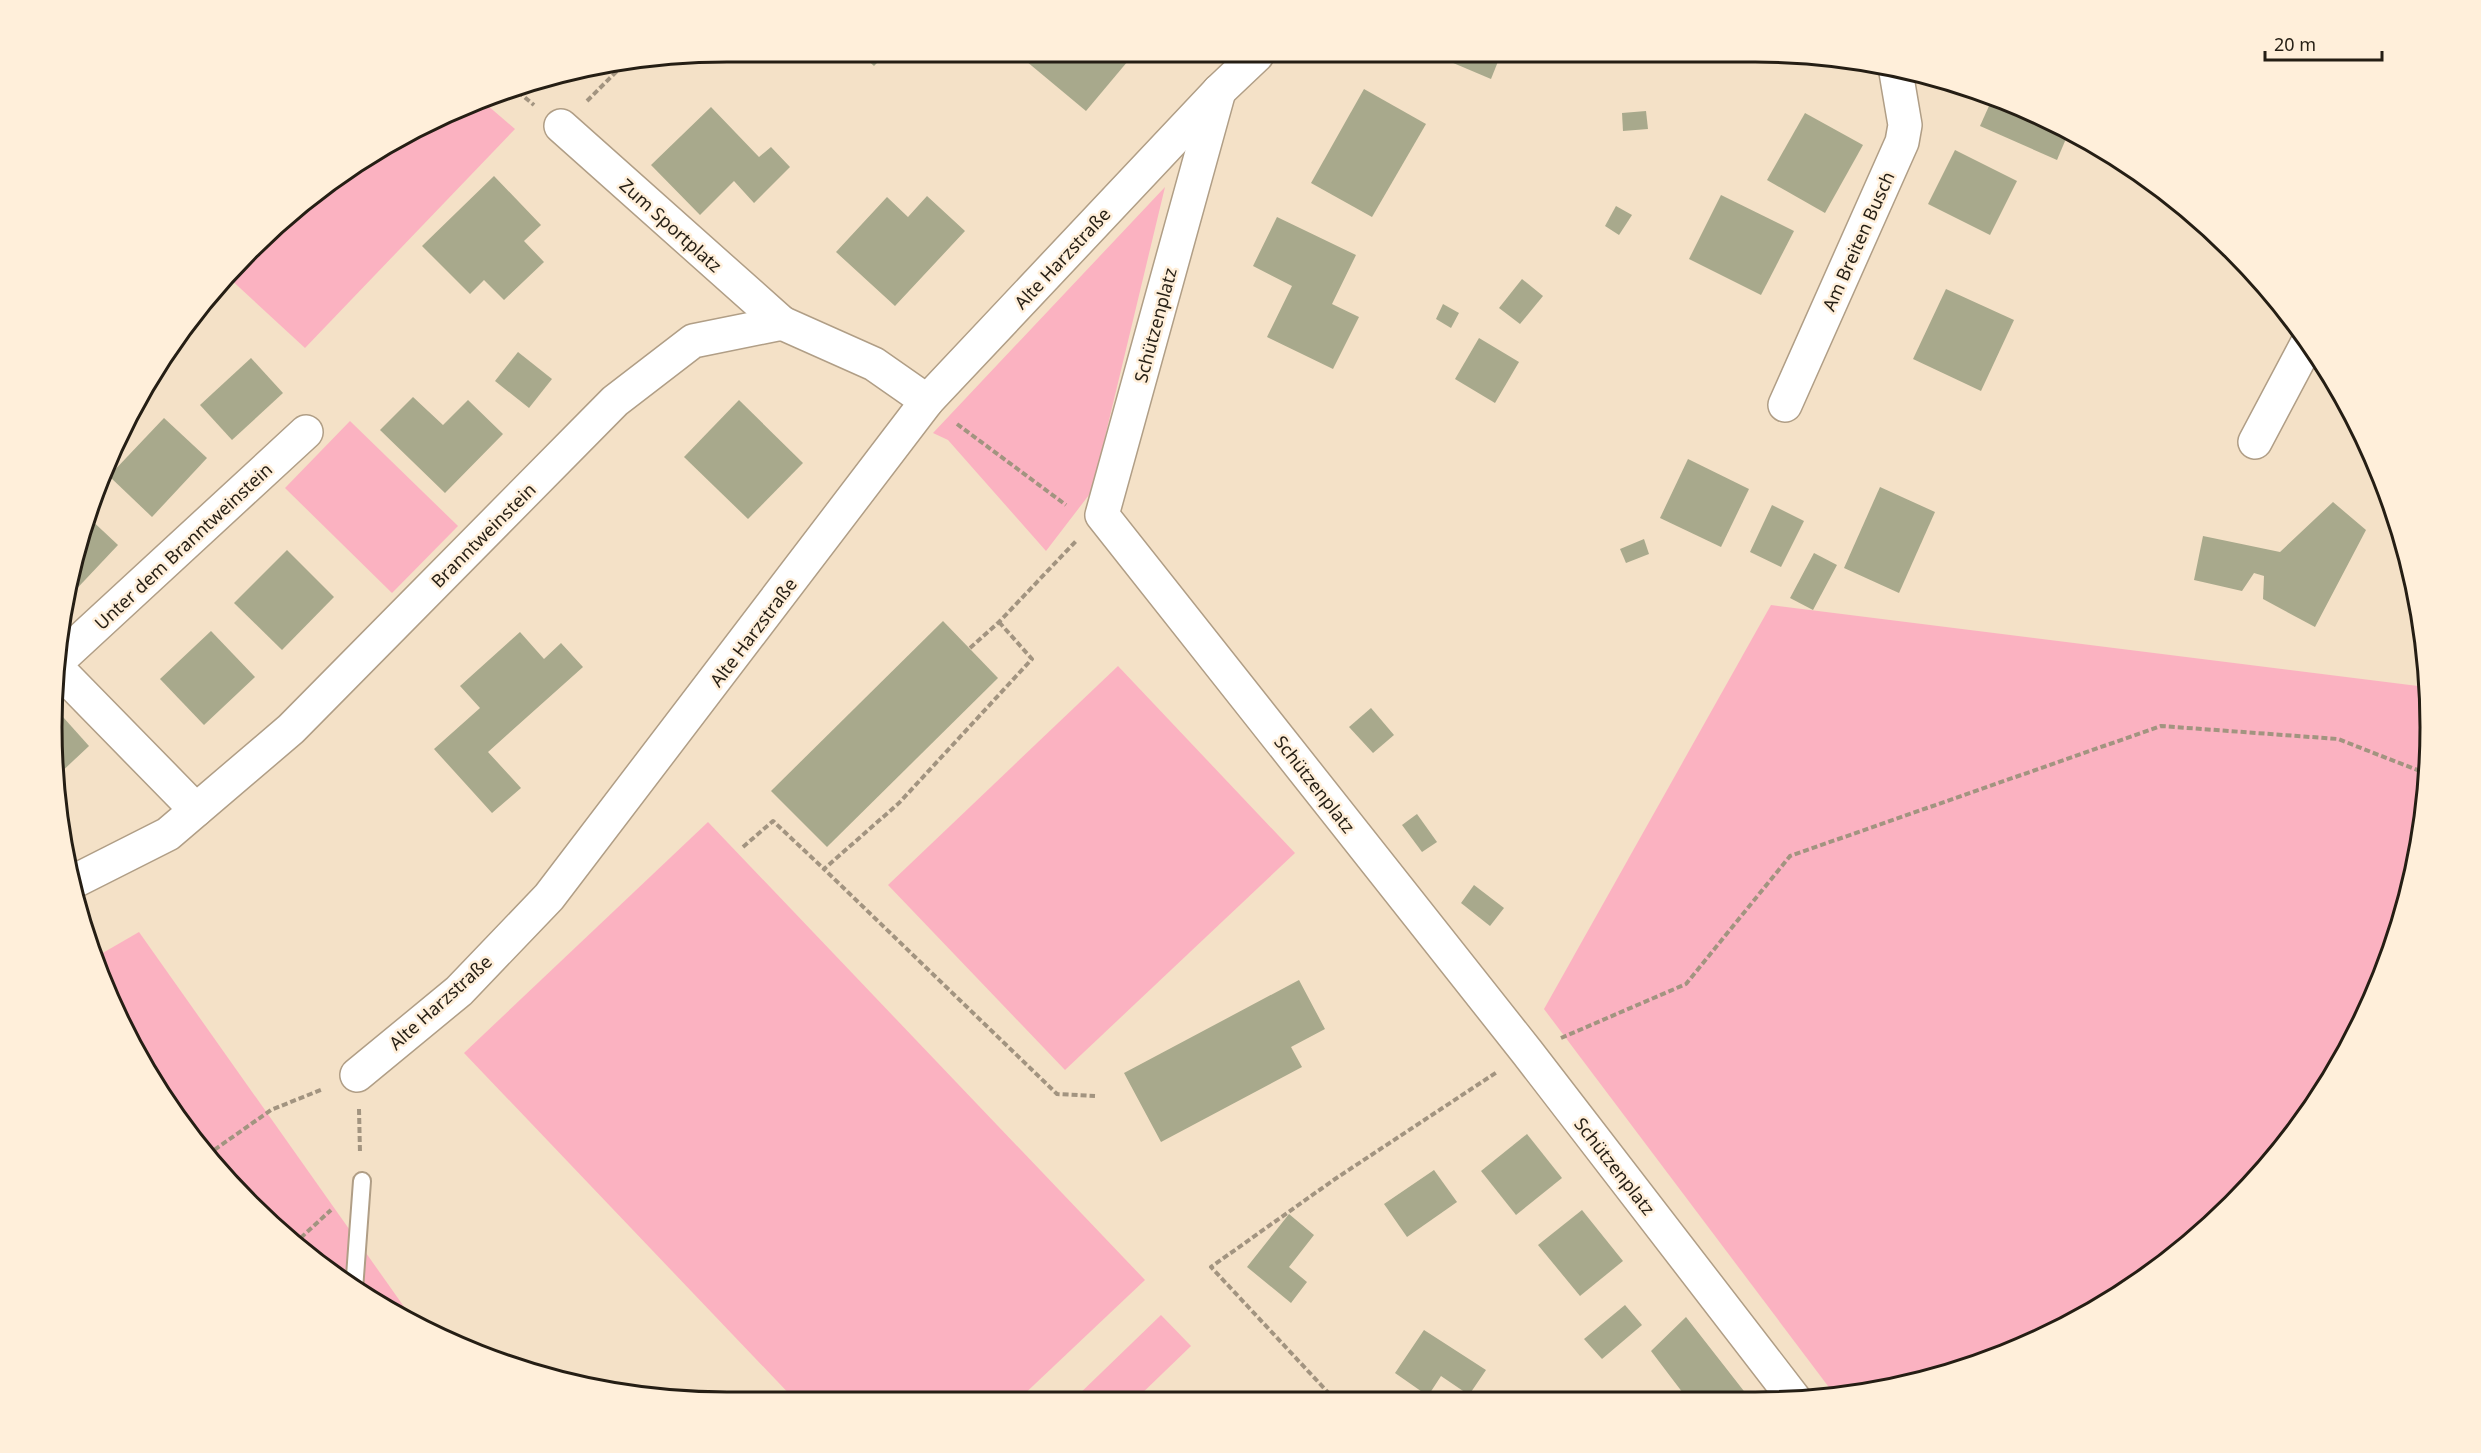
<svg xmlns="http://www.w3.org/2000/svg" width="2481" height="1453" font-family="'Noto Sans',sans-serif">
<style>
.green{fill:#fbb2c1}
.building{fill:#a8a98c}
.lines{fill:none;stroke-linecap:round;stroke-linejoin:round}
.service-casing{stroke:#b09e86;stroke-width:20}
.minor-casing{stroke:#b09e86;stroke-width:36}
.path{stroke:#a29480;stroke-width:4;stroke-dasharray:6 3;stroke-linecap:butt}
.service{stroke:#fff;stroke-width:16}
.minor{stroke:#fff;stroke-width:33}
.labels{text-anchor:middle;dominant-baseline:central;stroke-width:5;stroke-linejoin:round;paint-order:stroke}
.street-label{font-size:18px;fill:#251e14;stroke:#ffefda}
.rim{fill:none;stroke:#251e14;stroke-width:3}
</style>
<rect width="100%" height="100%" fill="#f4e1c7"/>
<g class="green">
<polygon points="480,99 515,129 305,348 227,276 249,249 316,190 427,121"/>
<polygon points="1165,187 1092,491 1046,551 948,440 933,433"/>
<polygon points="350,421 458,526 392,593 285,488"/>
<polygon points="1771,605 2426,687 2430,726 2417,858 2379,985 2316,1101 2232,1204 2093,1311 1971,1366 1834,1394 1544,1009"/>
<polygon points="1118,666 1295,853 1065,1070 888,885"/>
<polygon points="708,822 1145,1280 1017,1401 796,1401 464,1053"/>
<polygon points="139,932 412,1318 352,1288 281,1234 191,1138 141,1064 94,958"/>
<polygon points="1161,1315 1191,1346 1134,1401 1072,1401"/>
</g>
<g class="building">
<polygon points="1432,54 1501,54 1491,79"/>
<polygon points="1031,55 1133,55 1086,111 1026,61"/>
<polygon points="863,56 884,56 874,66"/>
<polygon points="1364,89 1426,124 1372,217 1311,183"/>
<polygon points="1993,97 2068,134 2057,160 1980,126"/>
<polygon points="711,107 759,157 771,147 790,167 754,203 734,181 700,215 651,165"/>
<polygon points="1646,111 1648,129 1623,131 1622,113"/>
<polygon points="1805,113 1863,145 1825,213 1767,180"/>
<polygon points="1955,150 2017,181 1990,235 1928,204"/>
<polygon points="494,176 541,225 524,241 544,262 504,300 484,280 470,294 422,246"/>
<polygon points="1721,195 1794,231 1761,295 1689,259"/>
<polygon points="927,196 965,231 895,306 836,252 887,197 908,217"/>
<polygon points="1616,206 1632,215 1619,235 1605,226"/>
<polygon points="1277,217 1356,255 1332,304 1359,317 1333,369 1267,337 1292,286 1253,266"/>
<polygon points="1522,279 1543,296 1520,324 1499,308"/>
<polygon points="1946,289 2014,320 1981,391 1913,359"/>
<polygon points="1443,304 1459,313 1451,328 1436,319"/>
<polygon points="1479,338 1519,362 1495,403 1455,379"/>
<polygon points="518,352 552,379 529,408 495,381"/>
<polygon points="251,358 283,393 232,440 200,405"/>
<polygon points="413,397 443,425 468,400 503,434 445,493 380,430"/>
<polygon points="739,400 803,463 748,519 684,457"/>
<polygon points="164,418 207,458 152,517 109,476"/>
<polygon points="1688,459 1749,489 1721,547 1660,518"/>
<polygon points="1880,487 1935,512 1899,593 1844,568"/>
<polygon points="2333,502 2366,530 2315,627 2263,599 2264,576 2254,573 2242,591 2194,580 2203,536 2280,552"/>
<polygon points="1772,505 1804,521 1781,567 1750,552"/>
<polygon points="87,516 118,545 68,598 74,551"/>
<polygon points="1644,539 1649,554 1626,563 1620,549"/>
<polygon points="287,550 334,597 282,650 234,603"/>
<polygon points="1814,553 1837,565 1813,610 1790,598"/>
<polygon points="943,621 998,678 827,847 771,791"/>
<polygon points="211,631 255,677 204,725 160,679"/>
<polygon points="520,632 544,659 561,643 583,667 488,752 521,788 492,813 434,749 480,708 460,686"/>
<polygon points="1371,708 1394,735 1373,753 1349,727"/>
<polygon points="63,717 89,746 56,777 51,728"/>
<polygon points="1417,814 1437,842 1422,852 1402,825"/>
<polygon points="1474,885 1504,908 1490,926 1461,903"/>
<polygon points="1299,980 1325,1029 1291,1047 1302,1067 1161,1142 1124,1073"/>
<polygon points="1527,1134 1562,1178 1516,1215 1481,1171"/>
<polygon points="1434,1170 1457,1202 1407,1237 1384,1204"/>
<polygon points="1582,1210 1623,1261 1580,1296 1538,1245"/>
<polygon points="1289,1214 1314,1235 1289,1267 1307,1282 1291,1303 1247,1267"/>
<polygon points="1625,1305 1642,1325 1602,1359 1584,1339"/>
<polygon points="1686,1317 1747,1395 1752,1401 1689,1401 1651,1351"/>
<polygon points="1424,1330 1486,1370 1469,1395 1441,1376 1428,1396 1395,1373"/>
</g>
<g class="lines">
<g class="service-casing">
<polyline id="service" points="354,1290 362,1181"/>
</g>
<g class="minor-casing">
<g id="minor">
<polyline points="1219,91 1102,515 1527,1052 1796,1401"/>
<polyline points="561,126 782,323"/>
<polyline points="1785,405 1902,142 1905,125 1896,72"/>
<polyline points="2255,442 2308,342"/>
<polyline points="60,659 306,432"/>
<polyline points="59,670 196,810"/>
<polyline points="71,883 168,834 291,729 615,401 693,341 782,323 874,364 927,401"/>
<polyline points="357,1075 459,991 549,897 927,401 1219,91 1257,55"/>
</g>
</g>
<g class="path">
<polyline points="511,86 534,105"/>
<polyline points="587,101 629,59"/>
<polyline points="957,424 1066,505"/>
<polyline points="999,622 1032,659 899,803 824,869 1057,1094 1095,1096"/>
<polyline points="970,648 999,622 1077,540"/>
<polyline points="743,847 773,821 824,869"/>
<polyline points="1561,1038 1686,984 1790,856 2161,726 2338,739 2425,773"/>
<polyline points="359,1109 360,1153"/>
<polyline points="207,1155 271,1110 323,1089"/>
<polyline points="294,1244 331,1210"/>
<polyline points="1336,1401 1211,1267 1335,1179 1497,1072"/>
</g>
<use href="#service" class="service"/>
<use href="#minor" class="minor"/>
</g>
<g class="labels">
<g class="street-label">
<text transform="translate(671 225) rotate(42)">Zum Sportplatz</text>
<text transform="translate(1858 241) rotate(-66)">Am Breiten Busch</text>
<text transform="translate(1062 258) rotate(-47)">Alte Harzstraße</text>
<text transform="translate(1155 325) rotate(-75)">Schützenplatz</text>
<text transform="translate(483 535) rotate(-45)">Branntweinstein</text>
<text transform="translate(183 546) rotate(-43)">Unter dem Branntweinstein</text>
<text transform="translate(753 632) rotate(-53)">Alte Harzstraße</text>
<text transform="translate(1315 784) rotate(52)">Schützenplatz</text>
<text transform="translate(440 1002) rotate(-42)">Alte Harzstraße</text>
<text transform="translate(1615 1166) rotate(52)">Schützenplatz</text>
</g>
</g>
<path d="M0 0H2481V1453H0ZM727 62H1755A665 665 0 0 1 2420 727V727A665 665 0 0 1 1755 1392H727A665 665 0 0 1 62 727V727A665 665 0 0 1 727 62Z" fill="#ffefda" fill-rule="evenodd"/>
<path class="rim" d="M727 62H1755A665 665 0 0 1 2420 727V727A665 665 0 0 1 1755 1392H727A665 665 0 0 1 62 727V727A665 665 0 0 1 727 62Z"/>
<path d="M2265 51v9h117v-9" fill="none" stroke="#251e14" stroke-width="3"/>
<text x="2274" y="51" font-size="18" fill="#251e14" stroke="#ffefda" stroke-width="4.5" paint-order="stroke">20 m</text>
</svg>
